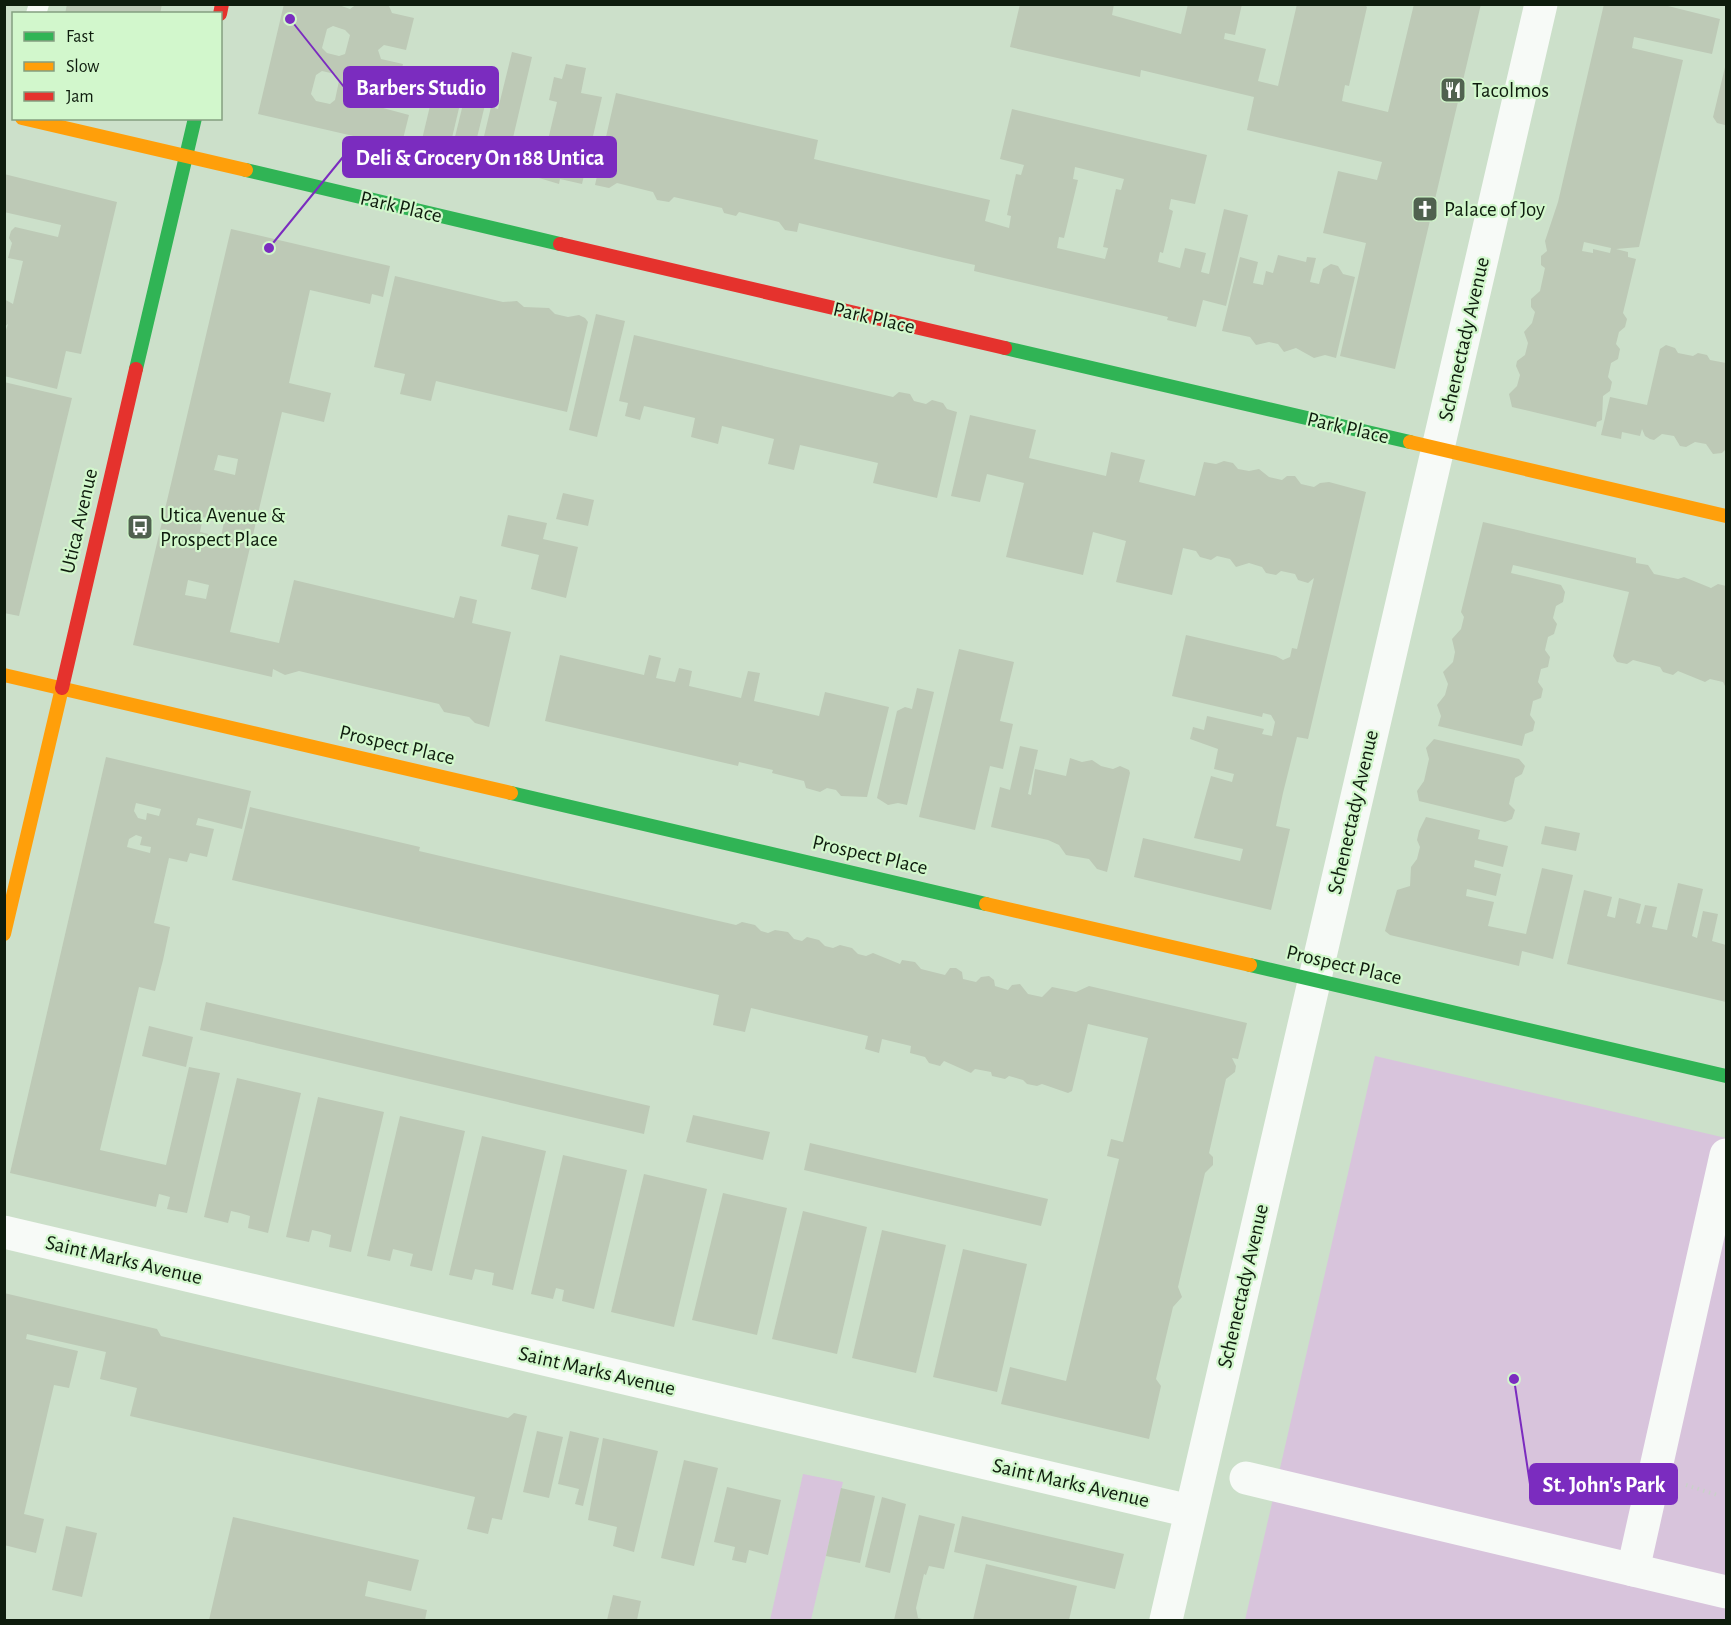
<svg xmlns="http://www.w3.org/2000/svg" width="1731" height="1625" font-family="'Alegreya Sans',sans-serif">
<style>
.green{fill:#d8c4dc}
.building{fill:#bdc9b6;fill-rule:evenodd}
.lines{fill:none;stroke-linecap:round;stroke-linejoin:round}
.path{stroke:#cad1ca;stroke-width:4;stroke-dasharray:1.5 4.5;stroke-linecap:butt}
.lane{stroke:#f7faf7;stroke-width:20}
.street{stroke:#f7faf7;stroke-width:33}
.fast{stroke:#30b455;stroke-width:14}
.slow{stroke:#ff9f0a;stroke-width:14}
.jam{stroke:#e5322d;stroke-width:14}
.labels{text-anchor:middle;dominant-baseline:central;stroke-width:4.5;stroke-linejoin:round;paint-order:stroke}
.poi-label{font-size:21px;fill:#0e1c0d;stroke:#d2f7cc;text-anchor:start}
.street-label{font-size:21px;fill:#0e1c0d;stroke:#d2f7cc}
.leader{fill:none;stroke:#7b2cbf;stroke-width:2}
.callout-dot{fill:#7b2cbf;stroke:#d2f7cc;stroke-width:2}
.callout{fill:#7b2cbf;stroke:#7b2cbf;stroke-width:2}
.callout-label{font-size:22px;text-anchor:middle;font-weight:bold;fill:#fff}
</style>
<rect width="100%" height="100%" fill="#cce0ca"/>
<g class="green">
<polygon points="1375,1056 1726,1138 1726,1620 1245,1620"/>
<polygon points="803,1474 843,1482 811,1620 770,1620"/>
</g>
<g class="building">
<polygon points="67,4 162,4 160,14 65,14"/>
<path d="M284 4H336L350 9 357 4H384L389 6 392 13 414 18 406 50 384 45 378 50 381 59 403 64 395 96 374 91 367 98 384 102 383 108 409 115 401 147 258 114ZM333 26 345 30 350 35 345 54 339 56 327 53 322 48 327 29ZM322 71 335 74 339 81 335 100 330 104 316 101 311 94 316 75Z"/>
<polygon points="1020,4 1114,4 1112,15 1181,34 1188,4 1242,4 1235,35 1225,33 1224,39 1266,49 1258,81 1278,86 1297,4 1364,4 1367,7 1349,86 1345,85 1342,101 1388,112 1414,4 1481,4 1395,369 1340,356 1366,243 1323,233 1338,171 1377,180 1382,162 1247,130 1254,97 1141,70 1140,77 1010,47"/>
<path d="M1604 4H1660L1720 19 1712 54 1634 37 1632 48 1683 60 1639 247 1616 249 1628 252V257L1636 259 1623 313 1627 319 1625 327 1619 332 1616 344 1620 349 1618 359 1611 363 1608 377 1612 382 1610 391 1603 396 1602 420 1597 422 1596 427 1512 407 1509 394 1517 386 1520 375 1516 366 1517 361 1525 355 1528 343 1524 332 1532 323 1535 312 1531 307V299L1540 291 1545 268 1541 265V256L1547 251 1545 241 1558 202ZM1584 242 1611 248 1610 253 1593 249V253L1582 251Z"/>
<polygon points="512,52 532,57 508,159 480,153 491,107 498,109"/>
<polygon points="1726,63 1726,124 1725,125 1717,123 1713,117"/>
<polygon points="566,64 586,68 581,93 602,97 582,184 560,179 559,184 539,178 557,102 549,100 554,77 562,79"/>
<polygon points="469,66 447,159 419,152 439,68"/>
<polygon points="472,67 493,72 474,150 453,145"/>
<path d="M616 93 818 140 814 159 990 200 985 221 1009 228 1011 216 1007 215 1016 174 1021 175 1024 165 1000 159 1012 109 1207 155 1195 204 1171 199 1169 209 1173 211 1163 253 1160 252 1158 262 1180 268 1185 248 1206 253 1201 272 1209 274 1224 209 1248 215 1226 306 1203 300 1196 327 1167 320 1168 317 974 271 975 265 944 258 799 223 797 232 785 230 779 222 739 212 736 216 724 213 722 208 674 197 669 202 657 200 653 192 617 183 609 188 595 185ZM1075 167 1124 179 1121 190 1116 189 1103 247 1108 248 1105 259 1057 248 1059 237 1064 238 1078 180 1073 179Z"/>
<polygon points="4,174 117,202 81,354 66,351 57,389 4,376 4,336 8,324 4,327 4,299 13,304 23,261 8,258 12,243 9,238 11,231 15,227 58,237 61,225 4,212"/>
<path d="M231 229 390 266 383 297 372 294 370 304 310 290 289 383 331 393 324 422 282 412 230 632 279 643 294 580 454 618 460 596 477 600 472 623 511 632 489 727 475 723 469 717 444 712 439 704 299 671 285 675 273 669 272 677 133 645ZM218 455 238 459 235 475 214 470ZM203 517 224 522 221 537 200 532ZM188 580 209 585 206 599 185 595Z"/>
<polygon points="1278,255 1306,262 1307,257 1316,258 1310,282 1319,284 1323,269 1331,264 1338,266 1343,274 1355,277 1336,358 1325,355 1314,358 1296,348 1284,352 1278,344 1269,342 1256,345 1250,337 1222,331 1240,257 1258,262 1253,283 1263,285 1266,271 1273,273"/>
<polygon points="395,276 503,302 517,301 524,307 549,308 555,314 568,317 579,315 585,318 588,322 567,412 436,381 431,401 400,394 405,374 374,367"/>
<polygon points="596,314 625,321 597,437 569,430"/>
<polygon points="634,335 893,397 899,392 910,394 914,401 926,404 932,400 943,403 947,409 957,412 937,498 873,483 878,463 800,445 794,470 768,464 774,439 722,426 718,444 691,437 695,418 644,406 640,420 625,416 628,403 619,401"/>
<polygon points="1666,345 1675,348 1678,353 1693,356 1698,353 1707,355 1710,360 1726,363 1726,449 1722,453 1713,454 1706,444 1695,442 1686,447 1680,446 1674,436 1662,434 1654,440 1650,439 1645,436 1642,429 1640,436 1622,432 1621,439 1601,435 1610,397 1647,405 1660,349"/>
<polygon points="4,382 72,398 19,616 4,613"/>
<polygon points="970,415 1036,430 1029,458 1106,476 1111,452 1145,460 1139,482 1195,496 1204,462 1216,464 1224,461 1233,463 1238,469 1249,471 1259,469 1269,477 1282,480 1287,476 1295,476 1301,484 1314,487 1320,483 1329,482 1366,492 1308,739 1297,737 1283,793 1276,826 1290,829 1271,910 1134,877 1143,838 1240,861 1243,849 1194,838 1211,776 1232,782 1234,774 1214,769 1218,749 1190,739 1193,727 1204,730 1207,716 1264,729 1262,734 1272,736 1275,722 1271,715 1263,713 1262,717 1172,696 1186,635 1276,656 1283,660 1290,657 1292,648 1297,649 1314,578 1308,583 1298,580 1295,574 1281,571 1276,575 1266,573 1262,567 1249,563 1236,567 1230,559 1217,556 1211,560 1200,557 1196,551 1183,548 1172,595 1116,582 1126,541 1093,532 1083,575 1006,557 1024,483 987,474 980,502 951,496"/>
<polygon points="563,493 594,500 588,526 556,519"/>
<polygon points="508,515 547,523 543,539 578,547 566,598 531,589 539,555 501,546"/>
<polygon points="1483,522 1636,558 1636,563 1648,565 1654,574 1678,579 1684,577 1711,588 1718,584 1726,586 1726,688 1723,682 1710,679 1705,682 1678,671 1673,675 1663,672 1660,667 1633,660 1627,664 1617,662 1613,656 1629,592 1513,565 1511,573 1561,585 1565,592 1563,602 1556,606 1553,618 1557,624 1554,634 1548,637 1545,650 1550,657 1548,667 1541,669 1538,682 1543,689 1541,698 1533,701 1530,715 1535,722 1533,731 1525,734 1522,746 1438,726 1441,716 1437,705 1445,695 1448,684 1443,672 1453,662 1455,652 1452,639 1461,629 1464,617 1461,612"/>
<polygon points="959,649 1014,662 1000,721 1013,724 1003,769 990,766 975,830 919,817"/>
<polygon points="560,655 644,675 649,655 661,658 656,678 675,682 679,668 692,671 689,686 741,698 748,671 760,673 754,701 819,716 825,692 889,707 867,797 841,796 836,790 827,788 820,792 806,788 804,781 772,773 773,770 739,762 738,766 545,721"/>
<polygon points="917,688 934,692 907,805 898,803 888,805 877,798 897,711 905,707 912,709"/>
<polygon points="1434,739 1519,759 1525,766 1522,774 1515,778 1509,804 1515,810 1512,819 1505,822 1419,801 1417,791 1424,781 1429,759 1426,748"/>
<polygon points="1020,746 1038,750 1028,794 1031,795 1035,769 1066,776 1070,758 1082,762 1092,760 1101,766 1113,769 1120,766 1129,770 1130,773 1107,872 1097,869 1089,859 1066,855 1059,845 1048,840 991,827 1000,787 1010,790"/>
<path d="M106 757 251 791 242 829 198 818 196 825 214 829 207 857 190 853 187 862 169 858 154 923 170 927 163 960 155 991 139 987 100 1150 166 1165 189 1067 220 1073 187 1213 167 1209 170 1197 159 1194 156 1207 10 1173ZM136 803 161 809 159 816 147 813 146 820 138 818 134 811ZM136 835 142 837 140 845 151 847 150 853 127 847 129 839Z"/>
<polygon points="250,807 420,847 419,851 706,918 736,925 742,922 755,925 761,931 768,933 775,930 788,932 794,939 802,941 807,937 819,940 825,946 833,948 840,945 852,948 858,954 866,956 873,953 900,964 902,960 915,962 921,969 945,975 950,968 956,968 962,972 963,979 976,982 981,977 989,976 994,980 995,986 1008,990 1012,985 1020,984 1028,994 1042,997 1052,987 1076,992 1089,986 1247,1023 1238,1059 1232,1058 1236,1066 1235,1072 1226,1079 1209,1153 1213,1157 1213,1165 1205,1173 1178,1287 1182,1297 1173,1307 1156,1379 1161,1386 1149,1439 1001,1404 1010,1367 1066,1381 1119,1159 1107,1156 1111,1139 1123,1142 1148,1038 1088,1024 1072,1091 1068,1093 1042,1084 1037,1086 1027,1084 1023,1080 1009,1076 1005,1079 992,1076 991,1072 975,1069 971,1073 944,1061 940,1066 929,1063 925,1057 910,1053 911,1046 882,1039 879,1053 865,1049 868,1036 751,1008 745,1032 713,1025 719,995 232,880"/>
<polygon points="1426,817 1480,830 1478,839 1508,846 1503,867 1475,860 1474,867 1501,874 1496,896 1467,889 1466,896 1494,902 1488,926 1526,934 1542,868 1573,875 1553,959 1522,951 1519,966 1390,935 1385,931 1397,890 1410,886 1411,867 1417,859 1420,847 1417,840 1419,831"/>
<polygon points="1545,826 1580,833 1576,851 1541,844"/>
<polygon points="1678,883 1703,889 1692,936 1697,938 1703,911 1718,914 1712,941 1726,945 1726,1002 1567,964 1584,890 1612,897 1607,916 1615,918 1619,898 1641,904 1636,923 1640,924 1645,905 1657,907 1652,927 1667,930"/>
<polygon points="206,1002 650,1106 644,1134 200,1030"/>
<polygon points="149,1026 193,1037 186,1067 142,1056"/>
<polygon points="237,1078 301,1093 268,1233 248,1228 250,1216 240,1213 231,1211 228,1223 204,1217"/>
<polygon points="318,1097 384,1112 351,1252 329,1247 331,1235 321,1232 312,1230 309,1242 286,1237"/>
<polygon points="693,1115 770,1132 763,1160 686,1142"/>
<polygon points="400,1116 465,1131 432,1271 410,1266 413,1254 393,1249 390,1261 367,1256"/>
<polygon points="482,1136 546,1151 513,1290 492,1285 494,1273 475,1269 472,1280 449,1275"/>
<polygon points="810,1143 1048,1199 1041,1226 804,1170"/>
<polygon points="563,1155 627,1170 594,1309 562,1301 564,1290 556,1288 553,1299 531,1294"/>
<polygon points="644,1174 707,1189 674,1327 611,1312"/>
<polygon points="723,1193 787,1208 757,1335 692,1320"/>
<polygon points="803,1211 867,1227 837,1354 772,1339"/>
<polygon points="882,1230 946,1245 916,1373 852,1358"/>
<polygon points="963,1249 1027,1264 997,1392 933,1377"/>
<polygon points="4,1293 157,1329 161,1336 508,1418 514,1413 527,1416 502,1520 492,1518 488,1534 467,1529 475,1497 130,1416 137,1388 100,1379 106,1352 27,1334 26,1339 78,1351 69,1388 54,1385 24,1514 44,1519 36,1553 4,1545"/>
<polygon points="537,1431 563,1437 549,1498 523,1492"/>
<polygon points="570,1431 599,1438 583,1506 575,1504 579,1489 558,1484"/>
<polygon points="603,1438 658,1451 634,1552 613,1546 617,1527 588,1520"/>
<polygon points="684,1460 718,1468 694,1566 661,1558"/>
<polygon points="727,1487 781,1500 768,1555 749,1550 746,1563 732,1560 735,1547 714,1542"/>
<polygon points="841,1488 875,1496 860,1563 826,1556"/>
<polygon points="882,1497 906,1504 890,1573 865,1567"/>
<polygon points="919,1515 955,1524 944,1569 929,1566 926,1575 924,1574 916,1608 918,1618 926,1620 894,1620"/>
<polygon points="962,1516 1124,1554 1115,1589 954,1552"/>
<polygon points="233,1517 419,1560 411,1591 368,1581 365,1596 427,1610 425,1620 209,1620"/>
<polygon points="66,1526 97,1533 82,1597 52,1590"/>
<polygon points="986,1564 1077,1586 1069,1620 973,1620"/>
<polygon points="613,1595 641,1601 637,1620 607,1620"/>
</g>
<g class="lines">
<polyline class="path" points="1686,1485 1717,1495"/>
<polyline class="lane" points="36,14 39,4"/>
<g class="street">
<polyline points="4,1232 1190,1511"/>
<polyline points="1246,1478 1726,1592"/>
<polyline points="1633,1570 1726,1155"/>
<polyline points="1166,1620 1541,4"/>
</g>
<g class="fast">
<polyline points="246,170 560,244"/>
<polyline points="1005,348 1410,442"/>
<polyline points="136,369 195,118"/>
<polyline points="511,793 986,904"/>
<polyline points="1250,965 1726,1076"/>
</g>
<g class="slow">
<polyline points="22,118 246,170"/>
<polyline points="1410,442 1726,516"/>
<polyline points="4,675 511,793"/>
<polyline points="986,904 1250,965"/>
<polyline points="4,934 62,688"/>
</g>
<g class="jam">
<polyline points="220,14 222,4"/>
<polyline points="560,244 1005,348"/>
<polyline points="62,688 136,369"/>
</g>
</g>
<defs>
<g id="restaurant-square" transform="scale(1.35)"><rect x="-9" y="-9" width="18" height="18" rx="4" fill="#50614f" stroke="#d2f7cc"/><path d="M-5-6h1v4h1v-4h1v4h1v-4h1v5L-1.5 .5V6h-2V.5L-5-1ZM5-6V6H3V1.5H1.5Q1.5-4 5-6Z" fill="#fff"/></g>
<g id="church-square" transform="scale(1.35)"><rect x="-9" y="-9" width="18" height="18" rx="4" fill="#50614f" stroke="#d2f7cc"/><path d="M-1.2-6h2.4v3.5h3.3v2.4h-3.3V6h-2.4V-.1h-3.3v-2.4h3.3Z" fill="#fff"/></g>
<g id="bus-square" transform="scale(1.35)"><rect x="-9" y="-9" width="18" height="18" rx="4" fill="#50614f" stroke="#d2f7cc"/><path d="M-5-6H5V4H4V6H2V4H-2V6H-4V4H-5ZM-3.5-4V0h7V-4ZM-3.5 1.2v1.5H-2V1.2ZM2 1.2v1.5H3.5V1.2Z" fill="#fff"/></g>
</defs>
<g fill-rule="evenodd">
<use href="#restaurant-square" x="1453" y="90"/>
<use href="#church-square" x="1425" y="209"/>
<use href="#bus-square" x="140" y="527"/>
</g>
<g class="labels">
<g class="poi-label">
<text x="1472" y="90">Tacolmos</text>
<text x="1444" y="209">Palace of Joy</text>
<text x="160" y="515">Utica Avenue &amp;<tspan x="160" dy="24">Prospect Place</tspan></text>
</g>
<g class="street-label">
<text transform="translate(401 207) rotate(13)">Park Place</text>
<text transform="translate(874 318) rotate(13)">Park Place</text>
<text transform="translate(1464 339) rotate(-77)">Schenectady Avenue</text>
<text transform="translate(1348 428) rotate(13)">Park Place</text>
<text transform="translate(79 521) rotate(-77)">Utica Avenue</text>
<text transform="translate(397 745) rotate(13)">Prospect Place</text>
<text transform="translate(1353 812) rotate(-77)">Schenectady Avenue</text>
<text transform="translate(870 855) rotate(13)">Prospect Place</text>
<text transform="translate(1344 965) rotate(13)">Prospect Place</text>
<text transform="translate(124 1260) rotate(13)">Saint Marks Avenue</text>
<text transform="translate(1243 1286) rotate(-77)">Schenectady Avenue</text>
<text transform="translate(597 1371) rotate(13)">Saint Marks Avenue</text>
<text transform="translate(1071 1483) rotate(13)">Saint Marks Avenue</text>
</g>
</g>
<path class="leader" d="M290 19L344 87M269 248L343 157M1514 1379L1530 1484"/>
<g class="callout-dot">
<circle cx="290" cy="19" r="6"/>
<circle cx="269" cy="248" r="6"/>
<circle cx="1514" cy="1379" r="6"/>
</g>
<g class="callout">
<rect x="344" y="67" width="154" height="40" rx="6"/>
<rect x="343" y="137" width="273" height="40" rx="6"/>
<rect x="1530" y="1464" width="147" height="40" rx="6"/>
</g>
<g class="callout-label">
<text x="421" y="95">Barbers Studio</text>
<text x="480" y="165">Deli &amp; Grocery On 188 Untica</text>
<text x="1604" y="1492">St. John's Park</text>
</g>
<rect width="1731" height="1625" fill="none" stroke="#0e1c0d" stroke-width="12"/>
<rect x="12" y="12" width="210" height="108" fill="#d2f7cc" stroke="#849f80" stroke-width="1.5"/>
<rect x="24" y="32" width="30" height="9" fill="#30b455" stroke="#849f80" stroke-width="1.5"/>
<text x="66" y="42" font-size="18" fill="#0e1c0d">Fast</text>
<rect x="24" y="62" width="30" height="9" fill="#ff9f0a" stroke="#849f80" stroke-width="1.5"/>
<text x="66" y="72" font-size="18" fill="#0e1c0d">Slow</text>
<rect x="24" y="92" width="30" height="9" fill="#e5322d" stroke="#849f80" stroke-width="1.5"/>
<text x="66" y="102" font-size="18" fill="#0e1c0d">Jam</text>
</svg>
